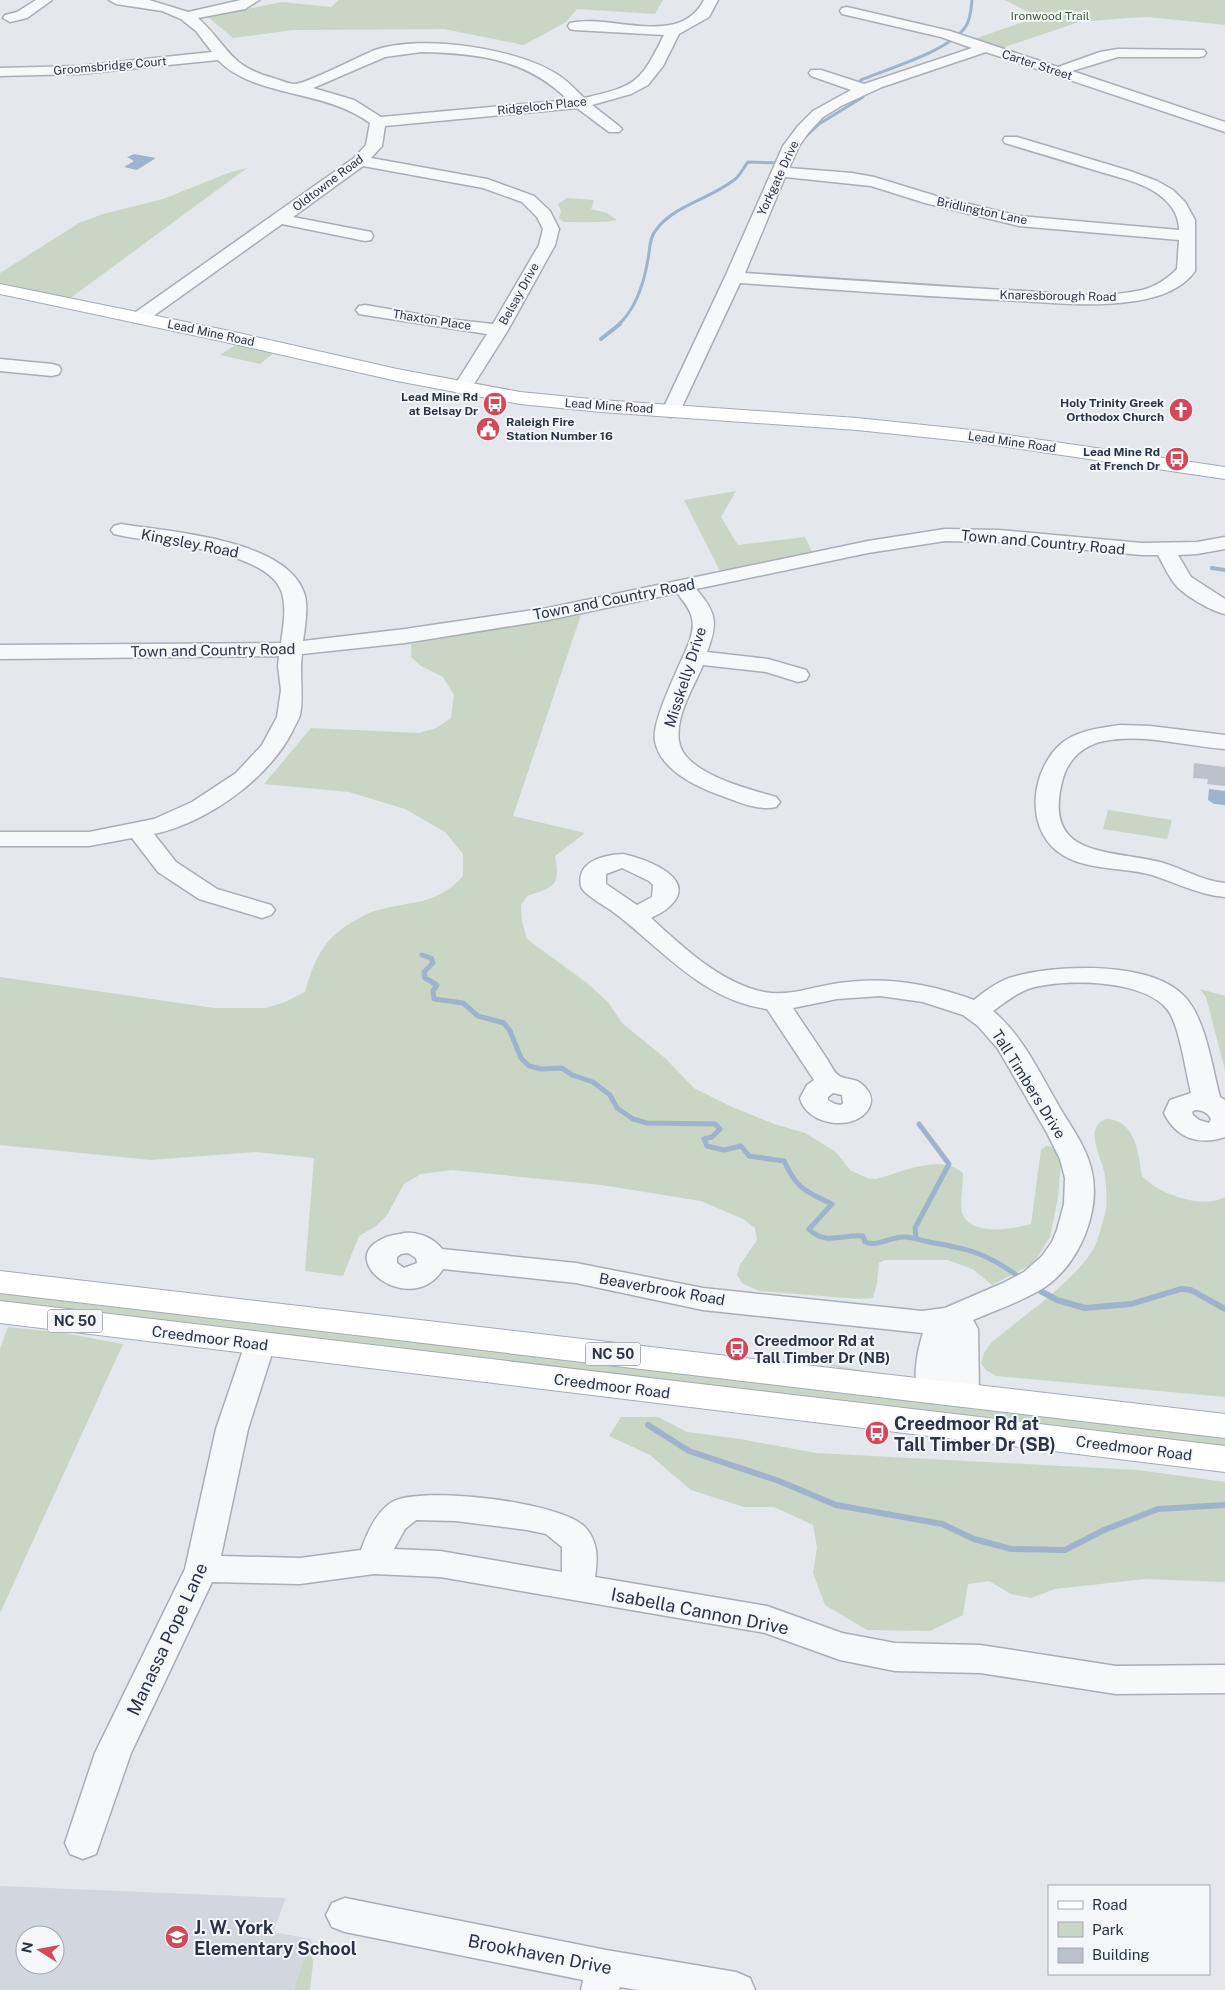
<svg xmlns="http://www.w3.org/2000/svg" width="1225" height="1990" font-family="'Public Sans',sans-serif">
<style>
.built{fill:#d2d6de;fill-rule:evenodd}
.green{fill:#c9d6c5}
.water{fill:#9fb4cc}
.lines{fill:none;stroke-linecap:round;stroke-linejoin:round}
.stream-far3{stroke:#9fb4cc;stroke-width:3}
.stream-far2{stroke:#9fb4cc;stroke-width:4}
.stream-far1{stroke:#9fb4cc;stroke-width:5}
.stream{stroke:#9fb4cc;stroke-width:6}
.building{fill:#bbc0ca}
.minor-casing{stroke:#a9aeb7;stroke-width:3}
.major-casing{stroke:#a3abb8;stroke-width:2}
.minor{fill:#f7f8fa;fill-rule:evenodd}
.major{fill:#fff;fill-rule:evenodd}
.labels{text-anchor:middle;dominant-baseline:central;stroke-width:4;stroke-linejoin:round;paint-order:stroke}
.far-park-label{font-size:12px;fill:#3f6138;stroke:#f4f6f9}
.far-street-label{font-size:12px;fill:#2b3445;stroke:#f4f6f9}
.far-poi-label{font-size:12px;font-weight:bold;fill:#2b3445;stroke:#f4f6f9;text-anchor:end}
.shield{fill:#f4f6f9;stroke:#676e7b;stroke-width:1}
.shield-label{font-size:14px;font-weight:bold;fill:#2b3445}
.street-label{font-size:15px;fill:#2b3445;stroke:#f4f6f9}
.poi-label{font-size:15px;font-weight:bold;fill:#2b3445;stroke:#f4f6f9;text-anchor:start}
.near-poi-label{font-size:18px;font-weight:bold;fill:#2b3445;stroke:#f4f6f9;text-anchor:start}
.near-street-label{font-size:18px;fill:#2b3445;stroke:#f4f6f9}
</style>
<rect width="100%" height="100%" fill="#e4e7ec"/>
<path class="built" d="M0 1886 286 1898 273 1932 311 1939 293 1990H0ZM25 1935H55V1965H25Z"/>
<g class="green">
<polygon points="339,0 663,0 655,14 577,9 566,22 524,45 444,29 293,30 233,38 208,17 282,2 331,7"/>
<polygon points="1005,0 1225,0 1225,25 1148,17 1127,18 1079,22 1002,48 974,39 1032,19 1034,15"/>
<polygon points="247,168 69,299 0,284 0,273 79,223 103,214 163,199 231,172"/>
<path d="M567 198 594 200 591 209 607 213 617 220C606 223 578 222 564 222L559 218 561 211 558 204Z"/>
<polygon points="235,345 274,353 260,364 220,355"/>
<polygon points="736,491 721,517 738,545 805,537 813,554 721,573 684,500"/>
<path d="M581 615 513 816 585 833 555 856C561 887 553 887 527 896L521 905 522 922 527 939 587 983 608 1002 622 1023 665 1058 694 1088 730 1106 774 1124 805 1133 836 1152 850 1170 867 1178 876 1179C901 1173 939 1153 963 1173 963 1183 960 1205 962 1213 971 1237 1013 1229 1031 1224L1041 1150 1046 1146 1055 1147 1061 1160 1058 1198 1050 1237 1033 1264 992 1285 974 1270 948 1260H885L879 1263 877 1283 873 1298 860 1299 760 1291 743 1284 737 1275 740 1265 757 1240 755 1228 743 1219 701 1201 601 1185 452 1170 421 1174 404 1184 387 1215 376 1226 359 1236 343 1276 305 1271 314 1158 255 1152 151 1160 0 1145V977L214 1008H266L285 1002 305 992C315 957 325 936 358 919 363 916 369 912 375 911 411 900 435 907 463 876V854L445 832 405 809 349 792 264 784 311 728 419 733 436 728 451 718 454 695 443 677 421 666 411 657V644Z"/>
<polygon points="1108,810 1172,820 1167,839 1103,829"/>
<polygon points="1200,989 1225,996 1225,1070 1206,997"/>
<path d="M1106 1119C1136 1120 1138 1153 1142 1176 1148 1181 1154 1187 1161 1190 1178 1199 1207 1207 1225 1197V1397L996 1376 986 1370 981 1363 984 1353 992 1342C1022 1317 1070 1284 1091 1253 1098 1243 1101 1226 1105 1214 1108 1204 1106 1187 1105 1176 1103 1159 1082 1128 1106 1119Z"/>
<polygon points="0,1290 1225,1435 1225,1450 0,1304"/>
<polygon points="8,1327 64,1333 123,1344 0,1613 0,1349"/>
<polygon points="773,1352 870,1372 906,1377 869,1375"/>
<polygon points="621,1417 658,1417 687,1432 740,1439 816,1453 1138,1470 1225,1482 1225,1582 1145,1579 1055,1589 1031,1598 1011,1594 989,1581 968,1584 963,1615 930,1631 867,1630 825,1605 813,1573 817,1547 813,1525 774,1507 744,1507 691,1490 650,1455 609,1436"/>
<polygon points="311,1939 313,1963 310,1990 293,1990"/>
</g>
<g class="water">
<polygon points="134,154 156,158 137,170 124,167 134,161 127,157"/>
<polygon points="1209,789 1225,791 1225,805 1214,804 1208,800"/>
</g>
<g class="lines">
<g class="stream-far3">
<path d="M801 141 819 124 863 97 854 87 861 80C889 68 950 51 966 26 971 18 971 9 972 0"/>
<path d="M618 325C636 309 644 283 648 259 650 250 649 238 656 230 674 205 710 199 734 180 740 176 743 168 748 162L782 163"/>
</g>
<g class="stream-far2">
<polyline points="601,339 620,324"/>
<polyline points="1212,568 1225,570"/>
</g>
<g class="stream-far1">
<path d="M422 955 431 958 433 963 424 972 425 978 437 985 433 991 434 999 463 1003 478 1016 504 1023 510 1031 521 1058 529 1066 541 1069 562 1068 572 1075 593 1082 610 1095 617 1108 633 1119 647 1123 715 1124 720 1129 712 1137 704 1139 707 1146 724 1150 741 1146 749 1156 784 1161C797 1189 805 1191 832 1204L809 1229C825 1246 843 1234 863 1236L865 1242C877 1247 891 1237 903 1237 913 1237 920 1240 929 1242 971 1249 988 1254 1022 1279"/>
<polyline points="916,1237 915,1228 949,1164 919,1124"/>
</g>
<g class="stream">
<polyline points="1035,1288 1057,1300 1085,1308 1131,1304 1181,1289 1191,1290 1225,1309"/>
<polyline points="648,1425 689,1451 779,1481 836,1505 942,1524 974,1539 1011,1549 1065,1550 1104,1530 1158,1509 1225,1505"/>
</g>
</g>
<polygon class="building" points="1194,763 1225,767 1225,786 1207,784 1208,779 1193,778"/>
<g class="lines">
<g class="minor-casing">
<g id="minor">
<polygon points="36,0 52,0 27,18 10,22 3,18 5,15 17,12"/>
<path d="M109 0H149L188 12 241 0H259L245 9 198 18C228 45 228 66 273 78 280 80 288 84 295 84 306 84 360 56 375 50 421 34 514 48 555 73 566 79 575 89 584 98 637 86 640 83 664 35L575 30 570 29 568 26 570 23C611 13 679 49 704 0H718L709 17 679 34 663 66 648 85 631 94 592 105 619 126 622 129 619 132H609L577 108 385 126 382 146 371 158 487 179 534 196 550 211 559 229 555 245 508 330 469 392 462 394 455 392 453 388 487 334 365 315 359 314 356 310 359 306 365 305 447 319 493 324 539 245 543 229 537 217 522 202 483 188 363 166 293 217 371 232 373 236 371 240 365 241 282 224 145 322 139 323 133 322 130 318 133 314 354 158 366 145 370 123C324 89 255 98 218 60L79 74 0 76V68L79 66 212 52 196 31 181 19 162 11 116 4ZM421 52C477 53 527 59 568 100L381 117 354 100 313 88 385 57Z"/>
<path d="M847 7 950 31 1058 67 1100 52 1118 49 1204 50 1206 53 1204 56 1199 57H1118L1072 71 1225 122V132L986 52 882 87 841 106 823 117 809 132 799 146 789 168 852 173 874 177 936 196 1019 216 1179 230C1179 217 1173 206 1162 197 1144 182 1116 177 1094 170 1065 161 1035 152 1005 143L1003 140 1005 137H1017L1130 171 1157 181 1173 190 1185 202 1195 220V271C1182 290 1156 298 1135 301 1091 308 1046 302 1002 300 915 296 827 289 740 283L680 411 678 415 671 417 664 415 662 411 725 277 783 146 798 126 813 111 851 90 811 76 809 73 811 70H821L864 84 972 48 941 37 842 14 840 11 842 8ZM785 177 871 186 925 203 1019 226 1179 240 1177 269C1167 279 1155 287 1142 290 1098 300 1050 292 1005 290 918 285 831 279 745 273Z"/>
<polygon points="0,359 52,364 59,366 61,370 59,374 52,376 0,371"/>
<path d="M121 524C169 532 290 539 305 596 308 610 305 627 303 641L405 629 548 608 868 541 945 529 999 530 1142 543 1197 542 1225 537V549L1197 554 1178 555 1191 577 1225 599V614C1211 611 1183 595 1174 583 1168 575 1163 564 1158 555H1142L999 542 945 541 868 553 696 589C717 613 718 623 707 652L768 659 806 670 809 675 806 680 798 682 766 672 703 665C695 684 682 705 679 726 678 736 678 744 683 752 699 777 749 789 776 797L780 802 776 807C757 812 732 799 714 793 691 784 660 768 655 741 651 720 682 662 690 640 697 619 690 609 677 593L548 620 405 643 302 654C299 675 304 694 300 715 298 721 294 727 292 732 267 780 206 823 154 834L176 862 217 889 271 905 275 910 271 915 262 918 199 899 158 872 132 838 89 846H0V832H89L154 819 192 802 236 773 262 745 277 717 281 690 278 666 279 656 0 659V645L281 643C283 628 286 612 283 597 275 548 152 544 114 534L111 530 114 526Z"/>
<path d="M1120 725 1150 726 1225 735V749C1185 746 1143 733 1104 741 1084 745 1069 758 1063 778 1041 858 1107 849 1160 862 1182 868 1202 881 1225 883V897C1199 895 1177 883 1152 875 1121 866 1084 872 1057 851 1024 825 1032 768 1062 743 1078 730 1101 728 1120 725Z"/>
<path d="M623 854C642 858 699 877 671 905 666 911 658 914 651 918 683 947 720 983 764 992 789 997 815 986 839 983 885 976 931 984 974 1000 985 991 996 983 1009 978 1053 964 1152 960 1185 997 1206 1020 1212 1067 1220 1097L1225 1100V1137C1199 1146 1176 1138 1164 1113L1170 1100 1191 1093C1186 1073 1179 1023 1167 1009 1142 979 1062 978 1028 989 1015 994 1004 1003 993 1011 1021 1034 1038 1070 1056 1101 1068 1123 1085 1144 1091 1168 1102 1209 1080 1263 1045 1287 1023 1301 997 1310 973 1320L978 1329 979 1395 974 1403 963 1406 952 1403 947 1392 943 1400 932 1403 921 1400C911 1383 917 1351 923 1333L703 1310 576 1283 443 1269C412 1319 334 1261 382 1239 387 1236 394 1235 400 1234 414 1230 433 1237 442 1249L576 1263 703 1288 922 1311 945 1308 1003 1283 1024 1272 1042 1256 1052 1242 1057 1230 1064 1204 1065 1178 1060 1159 1047 1133 998 1049 978 1026 963 1015 923 1002 880 996 837 999 793 1008C804 1025 816 1042 827 1059 830 1064 834 1072 838 1075 848 1082 857 1075 868 1091 872 1097 872 1102 869 1108 855 1133 806 1125 800 1098L807 1085 814 1080 767 1009C703 1000 664 951 616 914 609 908 582 894 581 886 576 861 604 855 623 854ZM622 868 649 881 653 885 652 897 637 905 606 884V874ZM833 1093 842 1095 843 1103 841 1105 835 1104 828 1100V1097ZM1195 1110C1203 1110 1208 1113 1211 1119L1209 1123 1199 1120 1193 1115 1192 1112ZM408 1253 416 1258 417 1263 404 1268 397 1263V1257L401 1254Z"/>
<path d="M260 1333 271 1336 275 1344 248 1429 221 1556 300 1558 361 1550C367 1533 376 1512 392 1502 421 1485 561 1502 585 1527 598 1541 598 1559 595 1577L767 1606 842 1633 895 1643 980 1645 1116 1666 1225 1665V1693L1116 1694 980 1673 895 1671 840 1660 765 1633 440 1577 374 1574 300 1584 212 1582 131 1753 96 1854 83 1859 70 1854 65 1843 95 1753 185 1569 216 1429 245 1344 249 1336ZM416 1520 456 1521 527 1530 546 1534 562 1547V1572L440 1551 394 1549 405 1529Z"/>
<polygon points="345,1898 606,1950 736,1972 750,1978 755,1990 638,1990 620,1987 619,1990 581,1990 583,1980 345,1932 332,1927 326,1915 332,1903"/>
</g>
</g>
<g class="major-casing">
<g id="major">
<polygon points="0,284 230,331 397,369 520,392 601,400 857,418 981,431 1225,467 1225,479 981,443 857,430 601,412 520,404 397,381 230,343 0,294"/>
<polygon points="0,1271 1225,1414 1225,1438 0,1293"/>
<polygon points="0,1301 1225,1446 1225,1472 0,1323"/>
</g>
</g>
<use href="#minor" class="minor"/>
<use href="#major" class="major"/>
</g>
<defs>
<g id="bus-disc" transform="scale(1.25)"><circle r="9.5" fill="#d1495b" stroke="#f4f6f9"/><path d="M-5-6H5V4H4V6H2V4H-2V6H-4V4H-5ZM-3.5-4V0h7V-4ZM-3.5 1.2v1.5H-2V1.2ZM2 1.2v1.5H3.5V1.2Z" fill="#fff"/></g>
<g id="church-disc" transform="scale(1.25)"><circle r="9.5" fill="#d1495b" stroke="#f4f6f9"/><path d="M-1.2-6h2.4v3.5h3.3v2.4h-3.3V6h-2.4V-.1h-3.3v-2.4h3.3Z" fill="#fff"/></g>
<g id="civic-disc" transform="scale(1.25)"><circle r="9.5" fill="#d1495b" stroke="#f4f6f9"/><path d="M-.6-6.5H3V-4.5H.6V-3L4-1V1h2V6H-6V1h2V-1L-.6-3ZM-1.2 2.5V6h2.4V2.5Z" fill="#fff"/></g>
<g id="school-disc" transform="scale(1.25)"><circle r="9.5" fill="#d1495b" stroke="#f4f6f9"/><path d="M0-5L7-2L0 1L-7-2ZM-4 1L0 2.5L4 1V4Q0 6-4 4Z" fill="#fff"/></g>
</defs>
<g fill-rule="evenodd">
<use href="#bus-disc" x="495" y="404"/>
<use href="#church-disc" x="1181" y="410"/>
<use href="#civic-disc" x="488" y="429"/>
<use href="#bus-disc" x="1177" y="459"/>
<use href="#bus-disc" x="737" y="1349"/>
<use href="#bus-disc" x="877" y="1433"/>
<use href="#school-disc" x="177" y="1937"/>
</g>
<g class="labels">
<g class="far-park-label">
<text x="1050" y="16">Ironwood Trail</text>
</g>
<g class="far-street-label">
<text transform="translate(1037 65) rotate(18)">Carter Street</text>
<text transform="translate(110 66) rotate(-5)">Groomsbridge Court</text>
<text transform="translate(542 106) rotate(-6)">Ridgeloch Place</text>
<text transform="translate(778 178) rotate(-65)">Yorkgate Drive</text>
<text transform="translate(328 183) rotate(-37)">Oldtowne Road</text>
<text transform="translate(982 211) rotate(12)">Bridlington Lane</text>
<text transform="translate(519 294) rotate(-61)">Belsay Drive</text>
<text transform="translate(1058 296) rotate(1)">Knaresborough Road</text>
<text transform="translate(432 320) rotate(9)">Thaxton Place</text>
<text transform="translate(211 333) rotate(12)">Lead Mine Road</text>
<text transform="translate(609 406) rotate(4)">Lead Mine Road</text>
<text transform="translate(1012 442) rotate(8)">Lead Mine Road</text>
</g>
<g class="far-poi-label">
<text x="478" y="397">Lead Mine Rd<tspan x="478" dy="14">at Belsay Dr</tspan></text>
<text x="1164" y="403">Holy Trinity Greek<tspan x="1164" dy="14">Orthodox Church</tspan></text>
<text x="506" y="422" text-anchor="start">Raleigh Fire<tspan x="506" dy="14">Station Number 16</tspan></text>
<text x="1160" y="452">Lead Mine Rd<tspan x="1160" dy="14">at French Dr</tspan></text>
</g>
<g class="shield">
<rect x="47.5" y="1309.5" width="55" height="23" rx="4"/>
<rect x="585.5" y="1342.5" width="55" height="23" rx="4"/>
</g>
<g class="shield-label">
<text x="75" y="1321">NC 50</text>
<text x="613" y="1354">NC 50</text>
</g>
<g class="street-label">
<text transform="translate(1043 542) rotate(5)">Town and Country Road</text>
<text transform="translate(190 543) rotate(11)">Kingsley Road</text>
<text transform="translate(614 599) rotate(-11)">Town and Country Road</text>
<text transform="translate(213 650) rotate(-1)">Town and Country Road</text>
<text transform="translate(685 677) rotate(-72)">Misskelly Drive</text>
<text transform="translate(1029 1084) rotate(58)">Tall Timbers Drive</text>
<text transform="translate(662 1289) rotate(10)">Beaverbrook Road</text>
<text transform="translate(210 1338) rotate(7)">Creedmoor Road</text>
<text transform="translate(612 1386) rotate(7)">Creedmoor Road</text>
<text transform="translate(1134 1448) rotate(7)">Creedmoor Road</text>
</g>
<g class="poi-label">
<text x="754" y="1340">Creedmoor Rd at<tspan x="754" dy="17">Tall Timber Dr (NB)</tspan></text>
</g>
<g class="near-poi-label">
<text x="894" y="1423">Creedmoor Rd at<tspan x="894" dy="21">Tall Timber Dr (SB)</tspan></text>
<text x="194" y="1927">J. W. York<tspan x="194" dy="21">Elementary School</tspan></text>
</g>
<g class="near-street-label">
<text transform="translate(700 1611) rotate(11)">Isabella Cannon Drive</text>
<text transform="translate(167 1639) rotate(-65)">Manassa Pope Lane</text>
<text transform="translate(540 1954) rotate(11)">Brookhaven Drive</text>
</g>
</g>
<rect x="1048" y="1885" width="162" height="90" fill="#f4f6f9" stroke="#a4a8b1"/>
<rect x="1058" y="1901" width="25" height="8" fill="#ffffff" stroke="#a4a8b1"/>
<text x="1092" y="1910" font-size="15" fill="#2b3445">Road</text>
<rect x="1058" y="1922" width="25" height="15" fill="#c9d6c5" stroke="#a4a8b1"/>
<text x="1092" y="1935" font-size="15" fill="#2b3445">Park</text>
<rect x="1058" y="1948" width="25" height="15" fill="#bbc0ca" stroke="#a4a8b1"/>
<text x="1092" y="1960" font-size="15" fill="#2b3445">Building</text>
<g transform="translate(40 1950) rotate(281)"><circle r="24" fill="#f4f6f9" stroke="#a4a8b1"/>
<path d="M0-4L9 19L0 12L-9 19Z" fill="#d1495b"/>
<text y="-8" font-size="14" font-weight="bold" text-anchor="middle" fill="#2b3445">N</text>
</g>
</svg>
